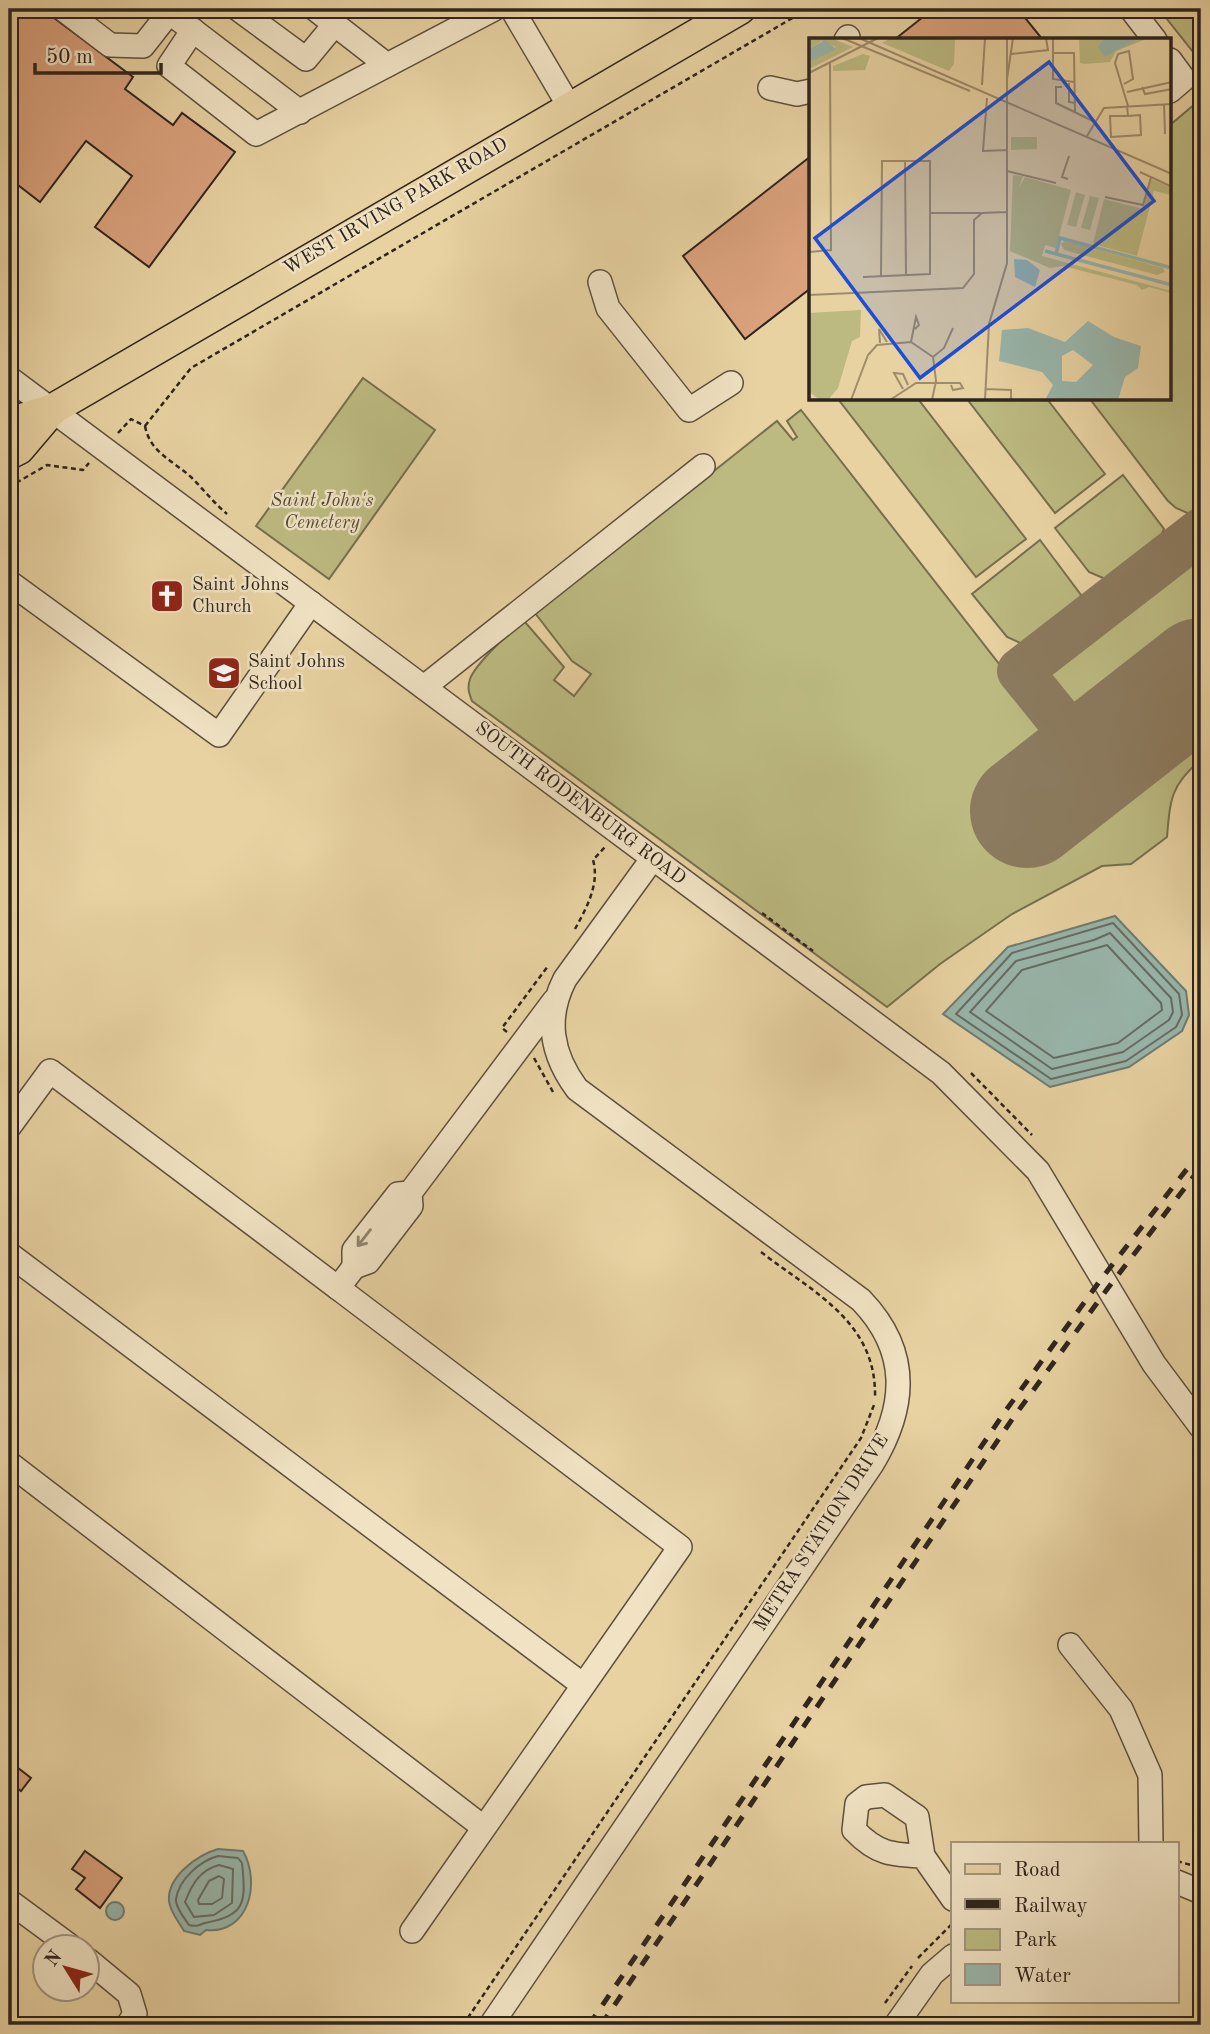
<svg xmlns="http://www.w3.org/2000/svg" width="1210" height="2034" font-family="'Old Standard TT',serif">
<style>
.green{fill:#bcba81;stroke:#766f4e;stroke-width:2}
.water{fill:#98b6ab;stroke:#6e7c72;stroke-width:2}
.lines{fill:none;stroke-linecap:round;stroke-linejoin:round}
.shore{stroke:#646d64;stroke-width:2}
.taxiway{stroke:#8c7b5f;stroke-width:46}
.runway{stroke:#8c7b5f;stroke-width:114}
.building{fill:#d9a17c;stroke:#2f241c;stroke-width:2}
.minor-casing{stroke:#5d503e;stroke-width:26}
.major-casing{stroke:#2f241c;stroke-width:33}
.path{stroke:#2f241c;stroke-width:2.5;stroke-dasharray:5 3.5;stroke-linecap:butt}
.minor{stroke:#f0e2c3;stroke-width:23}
.major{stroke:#e8d2a2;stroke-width:30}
.rail{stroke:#2f241c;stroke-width:5;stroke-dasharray:12 12;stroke-linecap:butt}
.oneway{stroke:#908370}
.labels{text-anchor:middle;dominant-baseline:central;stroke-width:5;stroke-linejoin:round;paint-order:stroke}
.street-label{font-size:19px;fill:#2f241c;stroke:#f0e2c3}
.park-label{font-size:19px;font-style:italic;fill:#524a35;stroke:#f0e2c3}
.poi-label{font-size:19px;fill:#2f241c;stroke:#f0e2c3;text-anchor:start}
.inset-river{fill:none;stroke:#98b6ab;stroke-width:3.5}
.inset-road{fill:none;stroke:#9e8c6c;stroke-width:2}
.view{fill:#1d4ed8;fill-opacity:0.15;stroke:#1d4ed8;stroke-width:3.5}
.inset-edge{fill:none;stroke:#2f241c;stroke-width:3.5}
</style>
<rect width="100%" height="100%" fill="#e8d2a2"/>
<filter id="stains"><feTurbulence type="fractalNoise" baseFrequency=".00286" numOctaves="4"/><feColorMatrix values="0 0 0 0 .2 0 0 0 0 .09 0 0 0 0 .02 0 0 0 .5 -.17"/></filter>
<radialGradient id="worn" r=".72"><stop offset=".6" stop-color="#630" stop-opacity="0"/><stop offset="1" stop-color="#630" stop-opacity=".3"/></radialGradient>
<g class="green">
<polygon points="1159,9 1196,9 1201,16 1201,62"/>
<polygon points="1201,99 1201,512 1192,515 1176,508 1168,501 1090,399 1170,399 1170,125"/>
<polygon points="363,378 435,430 329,579 256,526"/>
<polygon points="838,399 918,399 1026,539 976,577"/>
<polygon points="967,399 1047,399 1105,474 1055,513"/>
<path d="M801 410 1057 738 997 785 1044 846 1201 724V760C1171 784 1170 800 1167 837L1131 864 1102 866 1012 914 940 964 887 1007 472 701C469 693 467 688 470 679 475 665 512 628 525 622L564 667 554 680 574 696 591 674 572 661 535 613 777 421 793 440 797 437 787 421Z"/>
<polygon points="1123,475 1164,529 1157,545 1110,581 1089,572 1055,528"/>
<polygon points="1040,540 1081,595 1074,611 1027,646 1007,637 972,594"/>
<path d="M1201 550V626L1097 705C1070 707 1048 695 1052 666Z"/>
</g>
<g class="water">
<polygon points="1115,916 1186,991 1189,1015 1182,1031 1129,1067 1050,1087 943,1014 1008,947"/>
<path d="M218 1849 243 1851C261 1883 249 1934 206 1930L200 1935 184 1931C179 1922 170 1912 169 1901 167 1877 197 1855 218 1849Z"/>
<circle cx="115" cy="1911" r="9"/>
</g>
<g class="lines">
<g class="shore">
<polygon points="1113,923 1179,994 1182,1015 1176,1027 1126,1061 1051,1079 956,1014 1012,953"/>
<polygon points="1110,933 1171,998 1173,1012 1169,1020 1123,1052 1052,1069 970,1012 1016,961 1094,940"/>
<polygon points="1107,945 1161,1003 1162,1010 1118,1043 1054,1058 986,1011 1022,970"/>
<path d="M218 1856 238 1858 242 1863C246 1903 246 1915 205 1923 198 1925 197 1927 189 1925 185 1919 175 1907 176 1899 179 1879 200 1861 218 1856Z"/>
<path d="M219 1865 233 1869 232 1903 214 1915 194 1917 185 1902C192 1884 200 1870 219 1865Z"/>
<polygon points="219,1876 224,1879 222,1898 212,1904 199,1904 198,1900 209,1881"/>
</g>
<polyline class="taxiway" points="1092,760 1020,671 1201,531"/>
<polyline class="runway" points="1027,811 1201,675"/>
</g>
<g class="building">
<polygon points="9,9 42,9 133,77 125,89 173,125 182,113 235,152 149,267 95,227 132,176 86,141 40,202 9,178"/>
<polygon points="933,9 1018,9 1043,40 894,40"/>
<polygon points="811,156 811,288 745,339 683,256"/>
<polygon points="9,1761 31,1778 21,1791 9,1782"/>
<polygon points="85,1851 122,1878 100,1908 76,1889 85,1878 72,1869"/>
</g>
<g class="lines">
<g class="minor-casing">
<g id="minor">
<polyline points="63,9 110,45 143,46 172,9"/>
<polyline points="238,9 306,59 335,24"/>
<polyline points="315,9 387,65"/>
<polyline points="512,9 569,106"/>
<polyline points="1131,9 1155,40"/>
<polyline points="169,12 300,112"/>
<polyline points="193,30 169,66 256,134 494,9"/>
<polyline points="846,40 848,37"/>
<polyline points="1170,60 1184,79 1170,91"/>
<polyline points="770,88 797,94 811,91"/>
<polyline points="600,282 608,308 689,410 731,383"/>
<polyline points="9,378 941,1073 1038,1171 1154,1364 1201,1427"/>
<polyline points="9,582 219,735 311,603"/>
<polyline points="424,687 703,466"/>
<polyline points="9,1127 50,1071 338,1288"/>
<polyline points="410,1193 398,1194 354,1250 354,1267 368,1262 411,1206 410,1193 554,1001"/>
<polyline points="9,1254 583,1685"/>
<polyline points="354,1267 338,1288 680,1547 412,1931"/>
<polyline points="9,1463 483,1827"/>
<polyline points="1070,1645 1121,1709 1150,1775 1151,1843"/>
<path d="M923 1856C892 1855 877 1854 854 1830L857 1804 866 1797 885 1795 917 1817 923 1856 953 1899"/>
<polyline points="1177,1882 1201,1892"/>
<polyline points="9,1901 70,1946"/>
<polyline points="88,1960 129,1994 135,2014 128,2025"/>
<path d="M491 2025 872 1464C907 1406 910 1351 861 1300L577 1089C551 1054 545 1018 565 979L653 858"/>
<polyline points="896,2025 932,1974 953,1956"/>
</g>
</g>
<g class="major-casing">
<g id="major">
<polyline points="9,423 53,409 740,9"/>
<polyline points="9,454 19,449 53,409"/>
</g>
</g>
<g class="path">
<path d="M145 426C150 453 174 461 192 478 204 490 214 503 227 514"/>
<polyline points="145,426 191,368 808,9"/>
<polyline points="118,433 131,419 145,426"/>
<polyline points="9,487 47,465 83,470 89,463"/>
<polyline points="762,913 813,951"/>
<path d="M575 929C586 909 600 884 593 860L605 847"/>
<polyline points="507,1032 502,1028 548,966"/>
<polyline points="534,1058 553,1092"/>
<polyline points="971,1073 1032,1135"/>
<path d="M761 1252C814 1293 877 1322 875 1398"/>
<polyline points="1177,1861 1201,1868"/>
<polyline points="918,1958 953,1923"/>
<polyline points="885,2003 912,1966"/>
<polyline points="463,2025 861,1438 874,1405"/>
<polyline points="872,2025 876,2018"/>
</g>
<use href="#minor" class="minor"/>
<use href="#major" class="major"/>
<g class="rail">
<polyline points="589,2025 1004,1413 1102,1278 1201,1151"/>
<polyline points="601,2025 1013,1418 1108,1288 1194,1176"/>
</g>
</g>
<defs><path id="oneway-shaft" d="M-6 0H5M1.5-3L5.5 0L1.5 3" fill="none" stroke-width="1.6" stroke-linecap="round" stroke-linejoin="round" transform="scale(1.75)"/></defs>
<use class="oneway" href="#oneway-shaft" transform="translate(364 1238) rotate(128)"/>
<defs>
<g id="church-square" transform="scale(1.75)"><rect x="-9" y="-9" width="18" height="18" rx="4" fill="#8f2418" stroke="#f0e2c3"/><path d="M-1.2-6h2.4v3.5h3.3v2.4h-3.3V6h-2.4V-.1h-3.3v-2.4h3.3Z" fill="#fff"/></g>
<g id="school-square" transform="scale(1.75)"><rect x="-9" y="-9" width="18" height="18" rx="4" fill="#8f2418" stroke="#f0e2c3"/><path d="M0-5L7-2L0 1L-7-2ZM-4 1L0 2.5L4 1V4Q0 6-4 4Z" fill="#fff"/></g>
</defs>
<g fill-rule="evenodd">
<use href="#church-square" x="167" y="596"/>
<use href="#school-square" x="224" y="673"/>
</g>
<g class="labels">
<g class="street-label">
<text transform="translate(396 207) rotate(-30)">WEST IRVING PARK ROAD</text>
<text transform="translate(580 804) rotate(37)">SOUTH RODENBURG ROAD</text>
<text transform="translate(822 1533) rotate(-57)">METRA STATION DRIVE</text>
</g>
<g class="park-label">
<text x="322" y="501">Saint John's<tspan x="322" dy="22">Cemetery</tspan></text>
</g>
<g class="poi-label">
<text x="192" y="585">Saint Johns<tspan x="192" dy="22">Church</tspan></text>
<text x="248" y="662">Saint Johns<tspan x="248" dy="22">School</tspan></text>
</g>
</g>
<g transform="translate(809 38)">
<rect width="362" height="362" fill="#e8d2a2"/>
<path d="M0 0H22L44 9 0 31V24L27 9 13 3 0 11ZM82 0H146L145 26 140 33 73 5ZM270 0H340L307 13 301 24 275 26 271 25ZM54 16 61 18 56 32 24 33V28ZM202 99H228V111L202 112ZM204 137 214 138 210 150 216 139 262 152 247 210 236 207 233 218 362 253V255L340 249 333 252 328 247 254 228 241 230 201 213ZM342 141 362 150V157L345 153 328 218 284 206 295 161 334 171ZM267 154 276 157 267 189 258 187ZM281 158 290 160 281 192 272 190ZM256 203 354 230 356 234 348 237 255 212 252 206ZM52 272 51 299 43 303 29 350 19 362H11L0 354V275Z" fill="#bcba81"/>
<path d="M296 0H331L296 19 289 9ZM16 2 27 11 0 24V11ZM205 221 218 222 231 232 226 249 206 239ZM279 283 305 299 332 308 329 330 316 339 309 362H236L244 347 233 334 190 323 193 292 219 290 256 304ZM264 312 284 327 267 344 253 343V318Z" fill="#98b6ab" fill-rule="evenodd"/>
<path class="inset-river" d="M236 213 363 247M247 216 251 200 363 230"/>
<path class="inset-road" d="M33 0 161 53M50 0 363 136M244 0V41L265 44M245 15H265L266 74M202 16 239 12 237 0M0 35 69 0M198 41 204 0M260 45V64L266 65M315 46 324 41 320 13 309 16 306 25 319 68M173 47 176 0M253 49H247V65L284 83M333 49 336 56 363 51M318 54 363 44M178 60 174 113 198 112M355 66 356 96M318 68 319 78H301L302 99 332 97 331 77 319 78M278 98 295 70 363 66M96 123 97 237M198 133 247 145M342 139 363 149M259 141 253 139 260 118M296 159 334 167 342 139 331 134M138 175H125H172M0 214 22 212 21 25M72 238 73 123H121V175M54 239 121 236V175H125M0 257 154 250 165 236V182L173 175 198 174M102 304 107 279 110 287 106 291M71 305 70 291 78 304M124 319 135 310 144 290M94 351 85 335 94 336 99 347M177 351 202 352V362M42 362 59 317 68 307 102 304 124 319M81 362 107 345H151L154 350 144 352 142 347M123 362 127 343 124 319M176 362 180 286 198 225V0"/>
<path class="view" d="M240 24 345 163 111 340 6 200Z"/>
<rect width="362" height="362" class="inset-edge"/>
</g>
<rect width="1210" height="2034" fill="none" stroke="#e8d2a2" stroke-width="35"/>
<rect x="10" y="10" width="1189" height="2013" fill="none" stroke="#2f241c" stroke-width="3.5"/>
<rect x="18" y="18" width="1175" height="1999" fill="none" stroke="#2f241c" stroke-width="2"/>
<rect x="951" y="1842" width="228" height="161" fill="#f0e2c3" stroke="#a39680" stroke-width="2"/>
<rect x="965" y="1864" width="35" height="10" fill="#e8d2a2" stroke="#a39680" stroke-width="2"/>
<text x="1014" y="1876" font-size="21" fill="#2f241c">Road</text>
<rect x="965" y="1899" width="35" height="10" fill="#2f241c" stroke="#a39680" stroke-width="2"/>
<text x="1014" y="1912" font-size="21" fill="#2f241c">Railway</text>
<rect x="965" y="1929" width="35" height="21" fill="#bcba81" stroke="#a39680" stroke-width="2"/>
<text x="1014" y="1946" font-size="21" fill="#2f241c">Park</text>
<rect x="965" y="1964" width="35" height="21" fill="#98b6ab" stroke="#a39680" stroke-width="2"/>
<text x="1014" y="1982" font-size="21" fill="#2f241c">Water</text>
<g transform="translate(66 1968) rotate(307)"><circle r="33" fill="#f0e2c3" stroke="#a39680" stroke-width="2"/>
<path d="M0-5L12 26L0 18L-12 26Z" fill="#8f2418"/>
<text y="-10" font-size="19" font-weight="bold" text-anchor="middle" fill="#2f241c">N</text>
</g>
<path d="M35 63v10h126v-10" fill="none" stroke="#2f241c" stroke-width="3.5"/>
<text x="46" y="63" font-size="21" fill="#2f241c" stroke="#f0e2c3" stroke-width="5" paint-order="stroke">50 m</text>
<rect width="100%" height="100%" filter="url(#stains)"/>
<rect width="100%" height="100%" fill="url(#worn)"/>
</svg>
